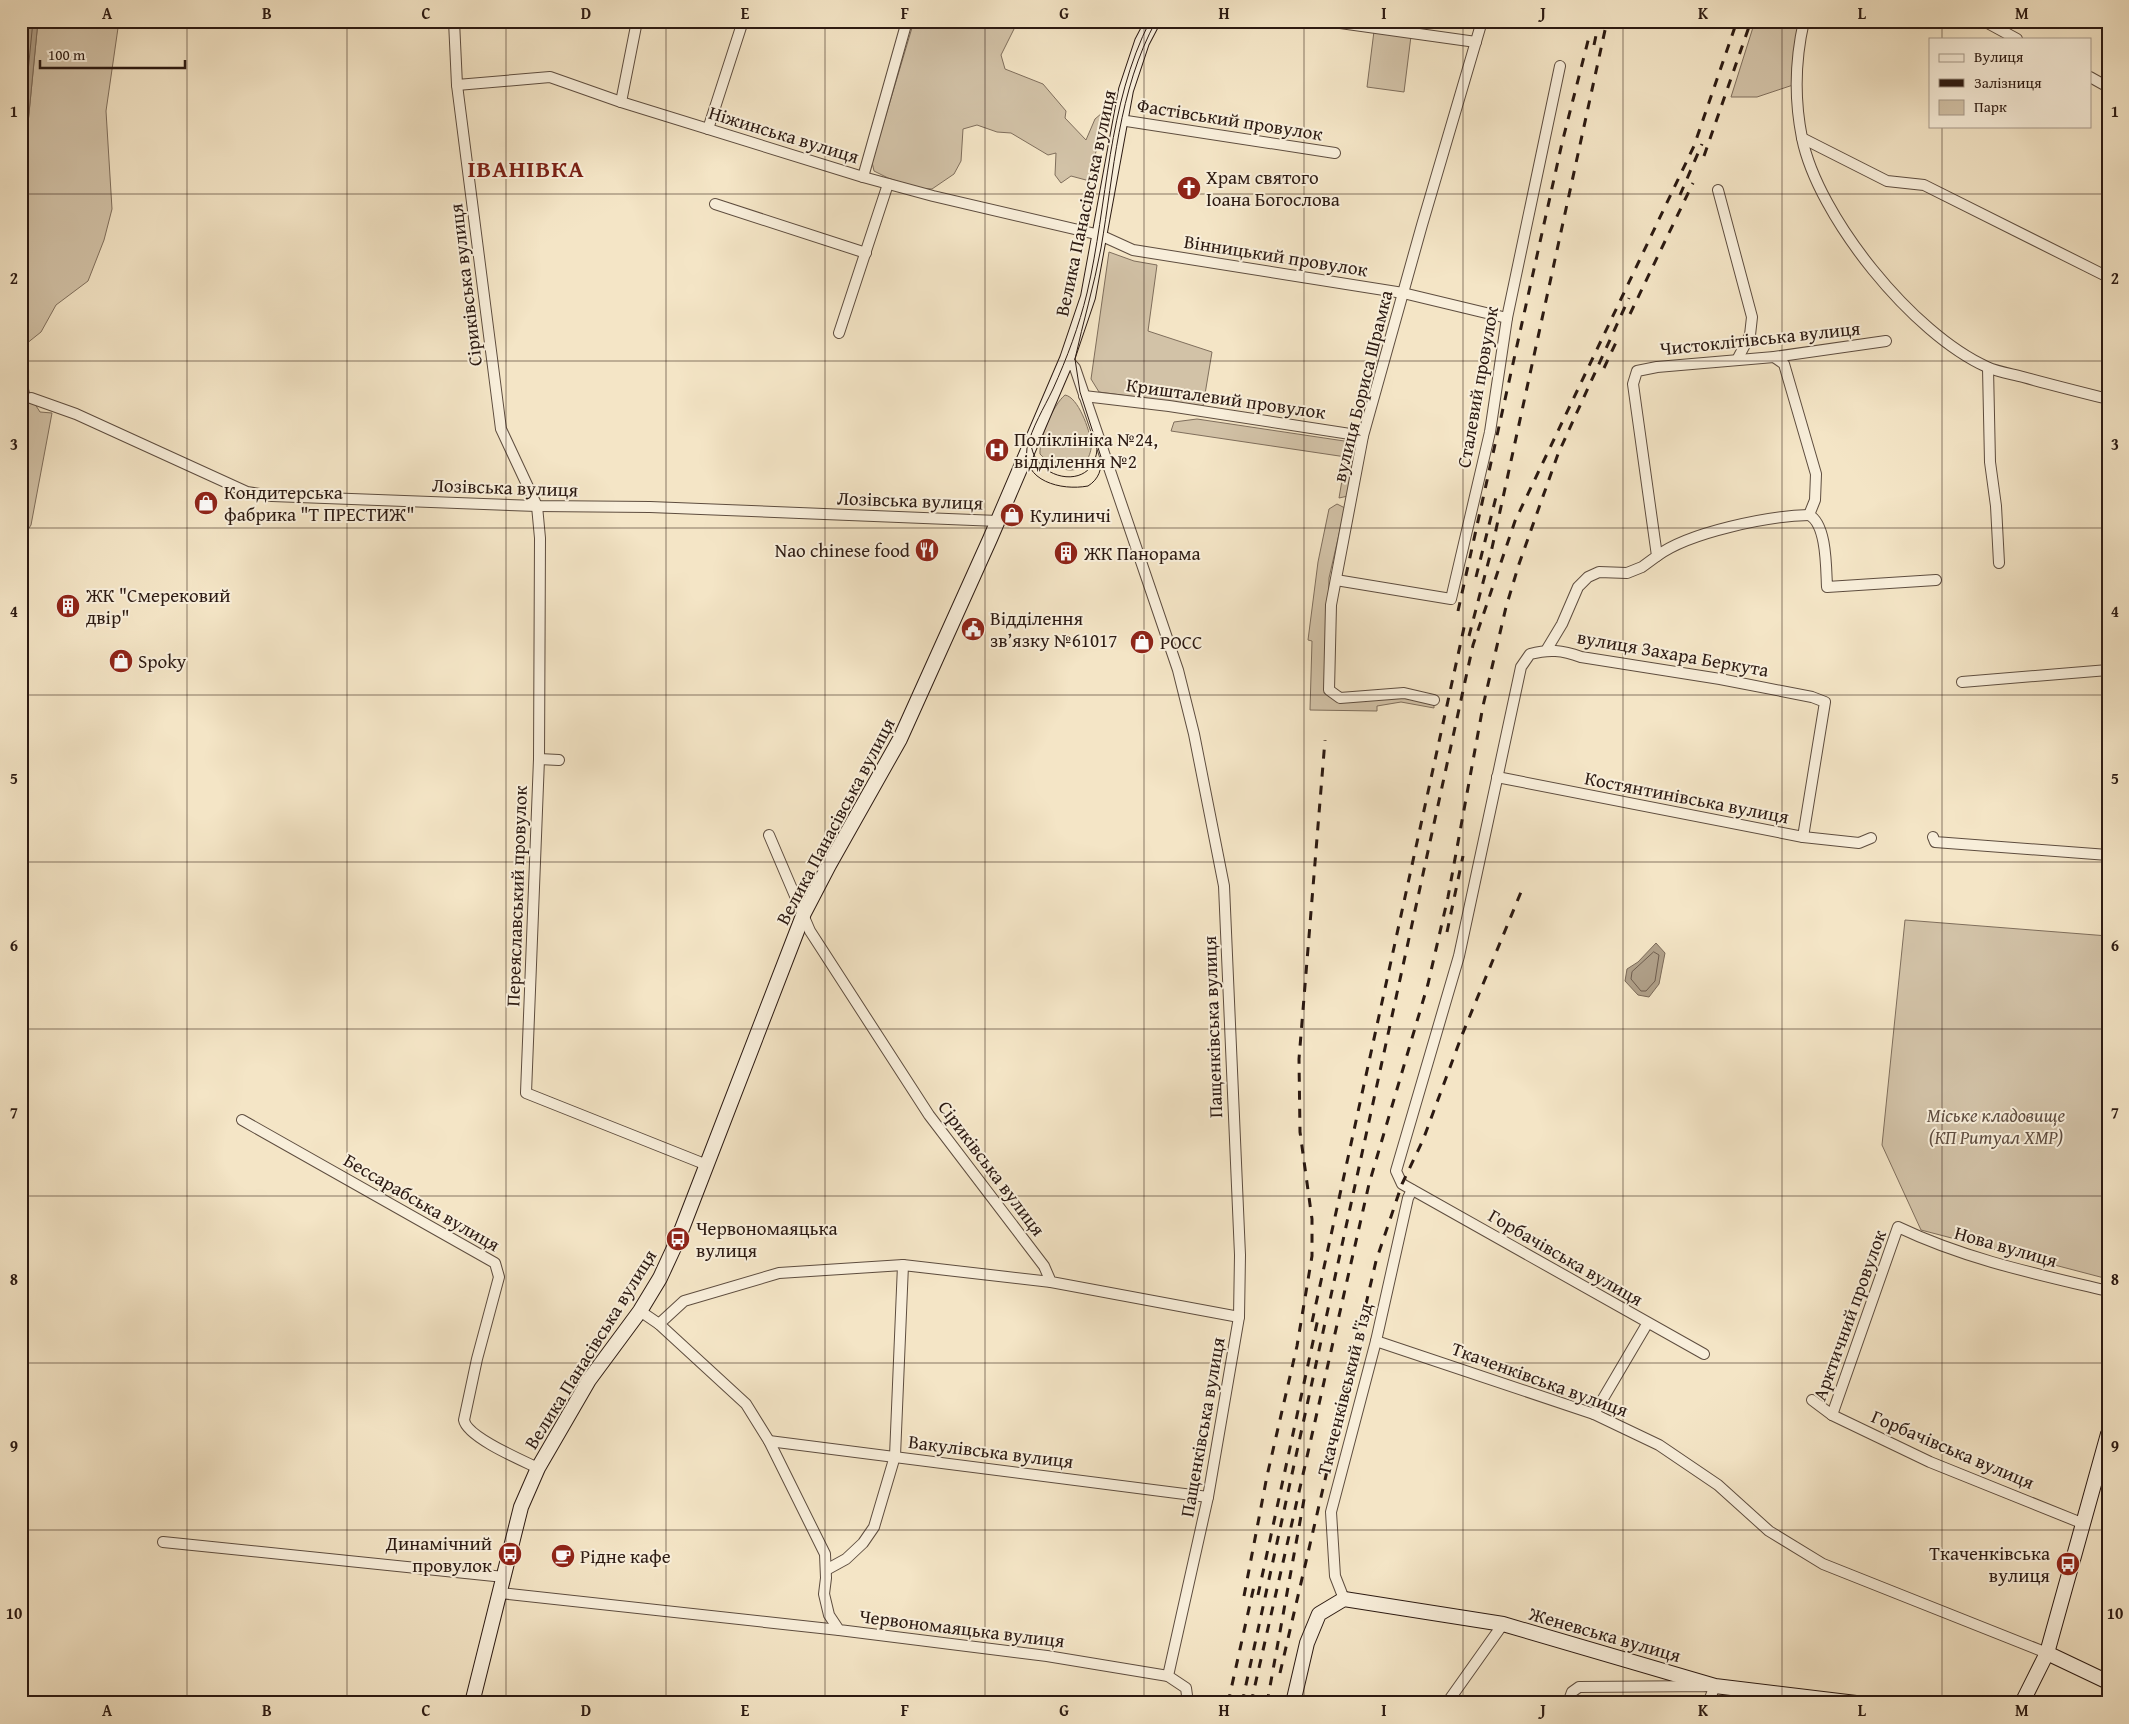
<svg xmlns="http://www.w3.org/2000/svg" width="2129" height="1724" font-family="'Gentium Book Plus',serif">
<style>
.green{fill:#d2c2a7;stroke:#7f6e5c}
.water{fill:#b0a089;stroke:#7b6a59}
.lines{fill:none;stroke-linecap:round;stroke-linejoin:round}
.shore{stroke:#6e5d4e;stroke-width:1}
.street-casing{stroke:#5e4d3f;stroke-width:12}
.secondary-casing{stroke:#2c1a12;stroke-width:16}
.street{stroke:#f8eeda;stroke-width:10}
.secondary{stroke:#f8eeda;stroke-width:14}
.tram{stroke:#2c1a12;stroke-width:1}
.rail{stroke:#2c1a12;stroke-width:3;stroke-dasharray:9 9;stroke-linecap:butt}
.grid{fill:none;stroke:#2c1a12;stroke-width:1;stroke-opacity:0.55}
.labels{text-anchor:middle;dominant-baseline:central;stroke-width:4;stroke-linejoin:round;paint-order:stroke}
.street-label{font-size:19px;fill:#2c1a12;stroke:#f8eeda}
.poi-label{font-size:19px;fill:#2c1a12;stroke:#f8eeda;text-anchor:start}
.park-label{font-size:19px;font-style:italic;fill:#5e4c3f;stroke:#f8eeda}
.district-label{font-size:24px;font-weight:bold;letter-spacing:1px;fill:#7a1f14;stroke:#f8eeda}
.neatline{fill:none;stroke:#2c1a12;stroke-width:2}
.grid-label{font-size:16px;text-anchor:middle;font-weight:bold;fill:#2c1a12}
</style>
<rect width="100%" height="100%" fill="#f4e5c6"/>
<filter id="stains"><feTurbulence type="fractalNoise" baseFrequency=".004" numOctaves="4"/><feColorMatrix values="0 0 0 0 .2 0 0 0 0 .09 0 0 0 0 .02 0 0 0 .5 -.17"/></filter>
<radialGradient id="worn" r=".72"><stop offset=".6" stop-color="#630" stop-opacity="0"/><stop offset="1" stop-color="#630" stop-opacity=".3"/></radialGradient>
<g class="green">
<polygon points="38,21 119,21 106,111 112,209 104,240 88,281 56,305 41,332 21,348 21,195"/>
<polygon points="914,21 1013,21 1015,27 1001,55 1005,69 1043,84 1066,111 1065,118 1086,140 1095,119 1102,113 1092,176 1086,180 1071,176 1061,183 1055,175 1056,153 1048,155 1011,133 997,132 977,125 963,129 961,161 954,174 932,189 917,188 888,178 874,171 872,162"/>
<polygon points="1755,21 1804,21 1796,84 1757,97 1731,97"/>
<polygon points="1374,31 1411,36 1404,92 1367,87"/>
<polygon points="1109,252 1134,261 1157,265 1148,331 1212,352 1203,406 1099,392 1091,379"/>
<polygon points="21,362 31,398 40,412 52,413 31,525 21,540"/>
<path d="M1065 395C1078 397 1090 430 1091 443 1092 448 1090 454 1088 458 1077 481 1051 466 1040 454 1039 438 1053 405 1065 395Z"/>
<polygon points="1197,419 1351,442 1356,450 1348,496 1339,498 1346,457 1171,431 1174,422"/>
<polygon points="1337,504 1345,508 1329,578 1327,692 1339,703 1404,695 1434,703 1434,708 1401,702 1377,706 1377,711 1310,710 1312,641 1308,640 1318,562 1329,509"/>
<polygon points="21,550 28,562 25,600 21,607"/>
<polygon points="1905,920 2108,936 2108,1279 1921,1230 1882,1145"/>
</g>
<g class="water">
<polygon points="21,21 38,21 21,195"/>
<polygon points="1656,943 1665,953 1659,984 1649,997 1638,995 1625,981 1627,969 1638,962"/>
</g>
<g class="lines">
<g class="shore">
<polyline points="21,78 27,21"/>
<polyline points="21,143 33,21"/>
<polygon points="1654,952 1659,955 1655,981 1646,991 1641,991 1631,979 1632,972"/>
</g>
<g class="street-casing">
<g id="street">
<polyline points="454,21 457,85 501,429 537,506 540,538 539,759 526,1093 707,1165"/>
<polyline points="1326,21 1476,42"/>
<path d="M1804 21C1795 60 1794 98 1802 138 1818 217 1913 334 1987 367 1998 372 2012 374 2023 377 2052 385 2080 392 2108 399"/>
<polyline points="1984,21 2017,39"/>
<polyline points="2090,77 2108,87"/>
<polyline points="457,85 550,77 621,102 863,177 933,196 1100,235 1133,250 1403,293 1507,318"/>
<polyline points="621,102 637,21"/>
<polyline points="1120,120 1335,153"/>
<polyline points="708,129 743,21"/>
<polyline points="1802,138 1887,181 1924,185 2108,277"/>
<polyline points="863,177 907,21"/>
<polyline points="1718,190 1752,317 1750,335 1737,360"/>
<polyline points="715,204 866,253"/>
<polyline points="839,333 888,184"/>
<path d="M1774 357 1784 364 1816 474 1815 500 1809 515C1827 524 1826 569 1827 587L1936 580"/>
<polyline points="1067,359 1075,368 1178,670 1194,734 1224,886 1240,1255 1239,1317 1208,1497 1168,1676 1186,1688 1188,1703"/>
<polyline points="1988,368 1990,462 1996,506 1999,563"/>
<polyline points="1084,396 1169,406 1363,436"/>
<polyline points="31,398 76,414 247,492 272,496 537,506 650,507 998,521"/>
<path d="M1657 556C1689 532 1769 516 1809 515"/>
<polyline points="1336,580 1451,599 1490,432 1507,318 1560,66"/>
<polyline points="1547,649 1562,624 1578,587 1588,577 1599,572 1627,573 1642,567 1657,556 1633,384 1637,371 1657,367 1774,357 1886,341"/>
<polyline points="1962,682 2108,670"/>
<polyline points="1434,700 1404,693 1340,698 1329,690 1331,605 1363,436 1422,225 1482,21"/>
<polyline points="539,759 559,760"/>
<polyline points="1497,777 1803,837 1859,843 1871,838"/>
<polyline points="769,835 810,931 929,1115 1044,1266 1051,1282 1239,1317"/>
<polyline points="1933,837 1935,842 2108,855"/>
<path d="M242 1120 495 1263 499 1277 477 1359 464 1420C467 1437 521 1460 538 1468"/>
<polyline points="640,1311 659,1324 746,1404 769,1441 825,1554 826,1578 824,1594 829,1615 839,1630 1047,1656 1168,1676"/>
<polyline points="659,1324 684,1301 779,1273 903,1265 1051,1282"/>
<polyline points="1376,1341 1594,1414 1659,1445 1718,1485 1769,1531 1823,1564 2047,1653"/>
<path d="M1704 1354 1402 1184 1396 1171 1459 956 1521 667 1530 654C1549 649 1562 650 1581 657L1720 679 1812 697 1825 702 1803 837"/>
<polyline points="1812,1400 1832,1415 1930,1462 2084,1524"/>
<polyline points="1594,1414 1647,1324"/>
<path d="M1832 1415 1898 1227C1965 1259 2036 1274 2108 1291"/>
<polyline points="769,1441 1208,1497"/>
<polyline points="163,1542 504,1577"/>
<polyline points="826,1570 846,1559 863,1543 874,1527 895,1456 903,1265"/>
<polyline points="500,1593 839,1630"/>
<polyline points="1344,1599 1335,1576 1331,1512 1376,1341 1408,1198 1412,1190"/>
<polyline points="1447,1703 1503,1624"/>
<polyline points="1568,1703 1572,1692 1579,1687 1715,1686 1708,1703"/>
</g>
</g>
<g class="secondary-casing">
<g id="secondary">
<polyline points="2047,1653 2108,1682"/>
<polyline points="472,1703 521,1507 538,1468 589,1380 640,1311 660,1278 678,1239 804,913 829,865 900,739 990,539 1067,359 1088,297 1126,90 1142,42 1153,21"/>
<polyline points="1293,1703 1307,1643 1319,1614 1344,1599 1503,1624 1715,1686 1856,1703"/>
<polyline points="2022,1703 2047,1653 2108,1434"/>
</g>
</g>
<use href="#street" class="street"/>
<use href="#secondary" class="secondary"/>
<g class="tram">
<path d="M1150 21C1107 105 1108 203 1087 293 1079 326 1067 358 1053 389 1044 408 1032 427 1027 448 1022 481 1061 491 1088 486 1099 479 1102 469 1101 457L1080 392 1075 359C1083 322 1094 286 1101 248 1114 173 1118 90 1156 21"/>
<path d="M1031 443C1033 480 1093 493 1097 450"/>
</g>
<g class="rail">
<polyline points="1594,45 1599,21"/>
<polyline points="1704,156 1751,21"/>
<polyline points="1680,195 1702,144"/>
<polyline points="1630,314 1693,183"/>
<polyline points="1604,368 1619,336"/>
<polyline points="1476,577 1496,497"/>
<polyline points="1458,611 1562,143 1590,33"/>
<polyline points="1469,636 1492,548 1607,21"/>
<polyline points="1447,932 1463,856"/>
<polyline points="1312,1322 1465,623"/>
<polyline points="1258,1595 1319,1314"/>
<polyline points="1244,1596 1267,1476 1297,1346 1312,1256 1312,1219 1300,1132 1299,1059 1325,740"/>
<polyline points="1280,1673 1376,1261 1402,1184 1423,1140 1462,1035 1521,892"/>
<polyline points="1228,1703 1254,1586"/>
<polyline points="1242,1703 1473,645 1515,521 1694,146 1737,21"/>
<polyline points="1251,1703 1369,1184 1428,984 1448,897 1483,706 1506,607 1519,564 1558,454 1629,298"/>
<polyline points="1267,1703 1305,1494"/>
</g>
</g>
<path class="grid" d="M187 21V1703M347 21V1703M506 21V1703M666 21V1703M825 21V1703M985 21V1703M1144 21V1703M1304 21V1703M1463 21V1703M1623 21V1703M1782 21V1703M1942 21V39M1942 126V1703M21 194H2108M21 361H2108M21 528H2108M21 695H2108M21 862H2108M21 1029H2108M21 1196H2108M21 1363H2108M21 1530H2108"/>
<defs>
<g id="church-disc" transform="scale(1.25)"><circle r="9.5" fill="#8f2418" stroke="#f8eeda"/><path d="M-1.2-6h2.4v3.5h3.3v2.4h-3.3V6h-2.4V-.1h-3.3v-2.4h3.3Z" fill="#fff"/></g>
<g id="hospital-disc" transform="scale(1.25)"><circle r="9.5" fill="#8f2418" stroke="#f8eeda"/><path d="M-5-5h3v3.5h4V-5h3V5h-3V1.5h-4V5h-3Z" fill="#fff"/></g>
<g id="shop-disc" transform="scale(1.25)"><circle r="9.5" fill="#8f2418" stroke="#f8eeda"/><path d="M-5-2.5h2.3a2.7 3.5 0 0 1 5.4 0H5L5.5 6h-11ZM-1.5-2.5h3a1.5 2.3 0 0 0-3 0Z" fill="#fff"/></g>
<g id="restaurant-disc" transform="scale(1.25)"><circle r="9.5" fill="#8f2418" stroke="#f8eeda"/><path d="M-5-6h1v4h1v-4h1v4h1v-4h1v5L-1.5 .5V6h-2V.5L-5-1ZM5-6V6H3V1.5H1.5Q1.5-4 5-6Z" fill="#fff"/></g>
<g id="building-disc" transform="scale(1.25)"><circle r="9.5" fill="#8f2418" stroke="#f8eeda"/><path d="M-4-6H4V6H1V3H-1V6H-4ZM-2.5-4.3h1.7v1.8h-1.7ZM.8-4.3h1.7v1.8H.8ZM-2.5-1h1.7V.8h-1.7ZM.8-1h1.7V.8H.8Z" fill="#fff"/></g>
<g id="civic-disc" transform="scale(1.25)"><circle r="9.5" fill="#8f2418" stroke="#f8eeda"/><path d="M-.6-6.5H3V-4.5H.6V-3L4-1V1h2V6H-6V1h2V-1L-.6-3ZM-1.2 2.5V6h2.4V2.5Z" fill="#fff"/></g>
<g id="bus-disc" transform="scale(1.25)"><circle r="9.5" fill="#8f2418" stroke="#f8eeda"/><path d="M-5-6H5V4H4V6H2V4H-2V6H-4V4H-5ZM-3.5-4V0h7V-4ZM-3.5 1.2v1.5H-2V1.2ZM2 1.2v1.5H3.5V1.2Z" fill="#fff"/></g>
<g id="cafe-disc" transform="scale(1.25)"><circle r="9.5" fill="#8f2418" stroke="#f8eeda"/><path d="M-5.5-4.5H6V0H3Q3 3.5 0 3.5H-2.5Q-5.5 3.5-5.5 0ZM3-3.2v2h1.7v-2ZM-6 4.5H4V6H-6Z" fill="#fff"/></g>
</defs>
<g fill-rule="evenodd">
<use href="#church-disc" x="1189" y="188"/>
<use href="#hospital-disc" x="997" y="450"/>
<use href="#shop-disc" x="206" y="503"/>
<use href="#shop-disc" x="1012" y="515"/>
<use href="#restaurant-disc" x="927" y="550"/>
<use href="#building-disc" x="1066" y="553"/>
<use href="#building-disc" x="68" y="606"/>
<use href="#civic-disc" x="973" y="629"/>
<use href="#shop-disc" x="1142" y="642"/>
<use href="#shop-disc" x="121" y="661"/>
<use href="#bus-disc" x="678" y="1239"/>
<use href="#bus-disc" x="510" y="1554"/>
<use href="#cafe-disc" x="563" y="1556"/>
<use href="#bus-disc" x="2068" y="1564"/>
</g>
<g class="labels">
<g class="street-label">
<text transform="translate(1230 119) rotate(9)">Фастівський провулок</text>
<text transform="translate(784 134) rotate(17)">Ніжинська вулиця</text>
<text transform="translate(1085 203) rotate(-78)">Велика Панасівська вулиця</text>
<text transform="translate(1276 255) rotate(9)">Вінницький провулок</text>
<text transform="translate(465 285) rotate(-97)">Сіриківська вулиця</text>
<text transform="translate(1760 338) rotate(-6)">Чистоклітівська вулиця</text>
<text transform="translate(1362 386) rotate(-76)">вулиця Бориса Шрамка</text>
<text transform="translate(1477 387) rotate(-80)">Сталевий провулок</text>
<text transform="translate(1226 398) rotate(8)">Кришталевий провулок</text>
<text transform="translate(505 487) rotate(2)">Лозівська вулиця</text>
<text transform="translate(910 500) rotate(2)">Лозівська вулиця</text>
<text transform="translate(1673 653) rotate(10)">вулиця Захара Беркута</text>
<text transform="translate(1687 797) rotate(11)">Костянтинівська вулиця</text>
<text transform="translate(835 821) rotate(-62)">Велика Панасівська вулиця</text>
<text transform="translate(516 896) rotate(-88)">Переяславський провулок</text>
<text transform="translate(1212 1027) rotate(-92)">Пащенківська вулиця</text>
<text transform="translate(992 1168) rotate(53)">Сіриківська вулиця</text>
<text transform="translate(422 1202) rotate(30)">Бессарабська вулиця</text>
<text transform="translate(2006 1246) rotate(16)">Нова вулиця</text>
<text transform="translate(1566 1257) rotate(30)">Горбачівська вулиця</text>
<text transform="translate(1849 1315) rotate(-70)">Арктичний провулок</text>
<text transform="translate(590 1349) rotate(-58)">Велика Панасівська вулиця</text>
<text transform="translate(1540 1379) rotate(20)">Ткаченківська вулиця</text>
<text transform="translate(1344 1389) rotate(-76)">Ткаченківський в'їзд</text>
<text transform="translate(1202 1427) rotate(-80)">Пащенківська вулиця</text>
<text transform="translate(1953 1449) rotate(23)">Горбачівська вулиця</text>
<text transform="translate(991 1451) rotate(7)">Вакулівська вулиця</text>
<text transform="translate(962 1628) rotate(7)">Червономаяцька вулиця</text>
<text transform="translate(1605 1634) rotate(16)">Женевська вулиця</text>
</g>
<g class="poi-label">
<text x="1206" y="177">Храм святого<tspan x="1206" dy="22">Іоана Богослова</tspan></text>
<text x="1014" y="439">Поліклініка №24,<tspan x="1014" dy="22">відділення №2</tspan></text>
<text x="224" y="492">Кондитерська<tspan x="224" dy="22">фабрика "Т ПРЕСТИЖ"</tspan></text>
<text x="1030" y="515">Кулиничі</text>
<text x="910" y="550" text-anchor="end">Nao chinese food</text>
<text x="1084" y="553">ЖК Панорама</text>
<text x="86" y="595">ЖК "Смерековий<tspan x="86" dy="22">двір"</tspan></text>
<text x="990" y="618">Відділення<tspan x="990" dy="22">зв’язку №61017</tspan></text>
<text x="1160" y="642">РОСС</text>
<text x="138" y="661">Spoky</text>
<text x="696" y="1228">Червономаяцька<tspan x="696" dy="22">вулиця</tspan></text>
<text x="492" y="1543" text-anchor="end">Динамічний<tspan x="492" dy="22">провулок</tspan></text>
<text x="2050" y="1553" text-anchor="end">Ткаченківська<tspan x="2050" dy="22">вулиця</tspan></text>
<text x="580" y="1556">Рідне кафе</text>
</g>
<g class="park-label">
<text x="1996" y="1115">Міське кладовище<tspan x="1996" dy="22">(КП Ритуал ХМР)</tspan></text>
</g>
<g class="district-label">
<text x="526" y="168">ІВАНІВКА</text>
</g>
</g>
<rect width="2129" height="1724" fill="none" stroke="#f4e5c6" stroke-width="55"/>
<rect x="1929" y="38" width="162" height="90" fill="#f8eeda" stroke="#a6998a"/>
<rect x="1939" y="54" width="25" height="8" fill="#f8eeda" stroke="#a6998a"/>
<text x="1974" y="62" font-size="15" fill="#2c1a12">Вулиця</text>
<rect x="1939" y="79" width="25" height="8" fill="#2c1a12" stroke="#a6998a"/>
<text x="1974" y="88" font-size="15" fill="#2c1a12">Залізниця</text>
<rect x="1939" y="100" width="25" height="15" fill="#d2c2a7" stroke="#a6998a"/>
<text x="1974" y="112" font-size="15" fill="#2c1a12">Парк</text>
<path d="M40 60v8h145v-8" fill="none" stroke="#2c1a12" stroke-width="2.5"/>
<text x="48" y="60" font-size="15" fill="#2c1a12" stroke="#f8eeda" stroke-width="4" paint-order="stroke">100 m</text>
<rect x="28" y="28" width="2074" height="1668" class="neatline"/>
<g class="grid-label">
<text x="107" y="19">A</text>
<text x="267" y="19">B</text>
<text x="426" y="19">C</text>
<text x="586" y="19">D</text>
<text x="745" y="19">E</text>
<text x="905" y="19">F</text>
<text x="1064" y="19">G</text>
<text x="1224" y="19">H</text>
<text x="1384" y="19">I</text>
<text x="1543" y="19">J</text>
<text x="1703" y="19">K</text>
<text x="1862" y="19">L</text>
<text x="2022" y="19">M</text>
<text x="14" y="117">1</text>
<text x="2115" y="117">1</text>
<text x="14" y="284">2</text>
<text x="2115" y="284">2</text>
<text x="14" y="450">3</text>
<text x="2115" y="450">3</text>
<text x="14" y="617">4</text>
<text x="2115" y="617">4</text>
<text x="14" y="784">5</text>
<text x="2115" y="784">5</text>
<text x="14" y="951">6</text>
<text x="2115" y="951">6</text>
<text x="14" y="1118">7</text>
<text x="2115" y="1118">7</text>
<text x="14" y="1285">8</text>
<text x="2115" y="1285">8</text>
<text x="14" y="1452">9</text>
<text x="2115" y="1452">9</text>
<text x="14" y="1619">10</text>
<text x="2115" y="1619">10</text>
<text x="107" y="1716">A</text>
<text x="267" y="1716">B</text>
<text x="426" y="1716">C</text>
<text x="586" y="1716">D</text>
<text x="745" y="1716">E</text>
<text x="905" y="1716">F</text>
<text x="1064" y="1716">G</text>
<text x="1224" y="1716">H</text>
<text x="1384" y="1716">I</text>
<text x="1543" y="1716">J</text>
<text x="1703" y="1716">K</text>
<text x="1862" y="1716">L</text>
<text x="2022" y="1716">M</text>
</g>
<rect width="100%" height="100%" filter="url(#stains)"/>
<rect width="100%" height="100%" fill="url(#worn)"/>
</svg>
